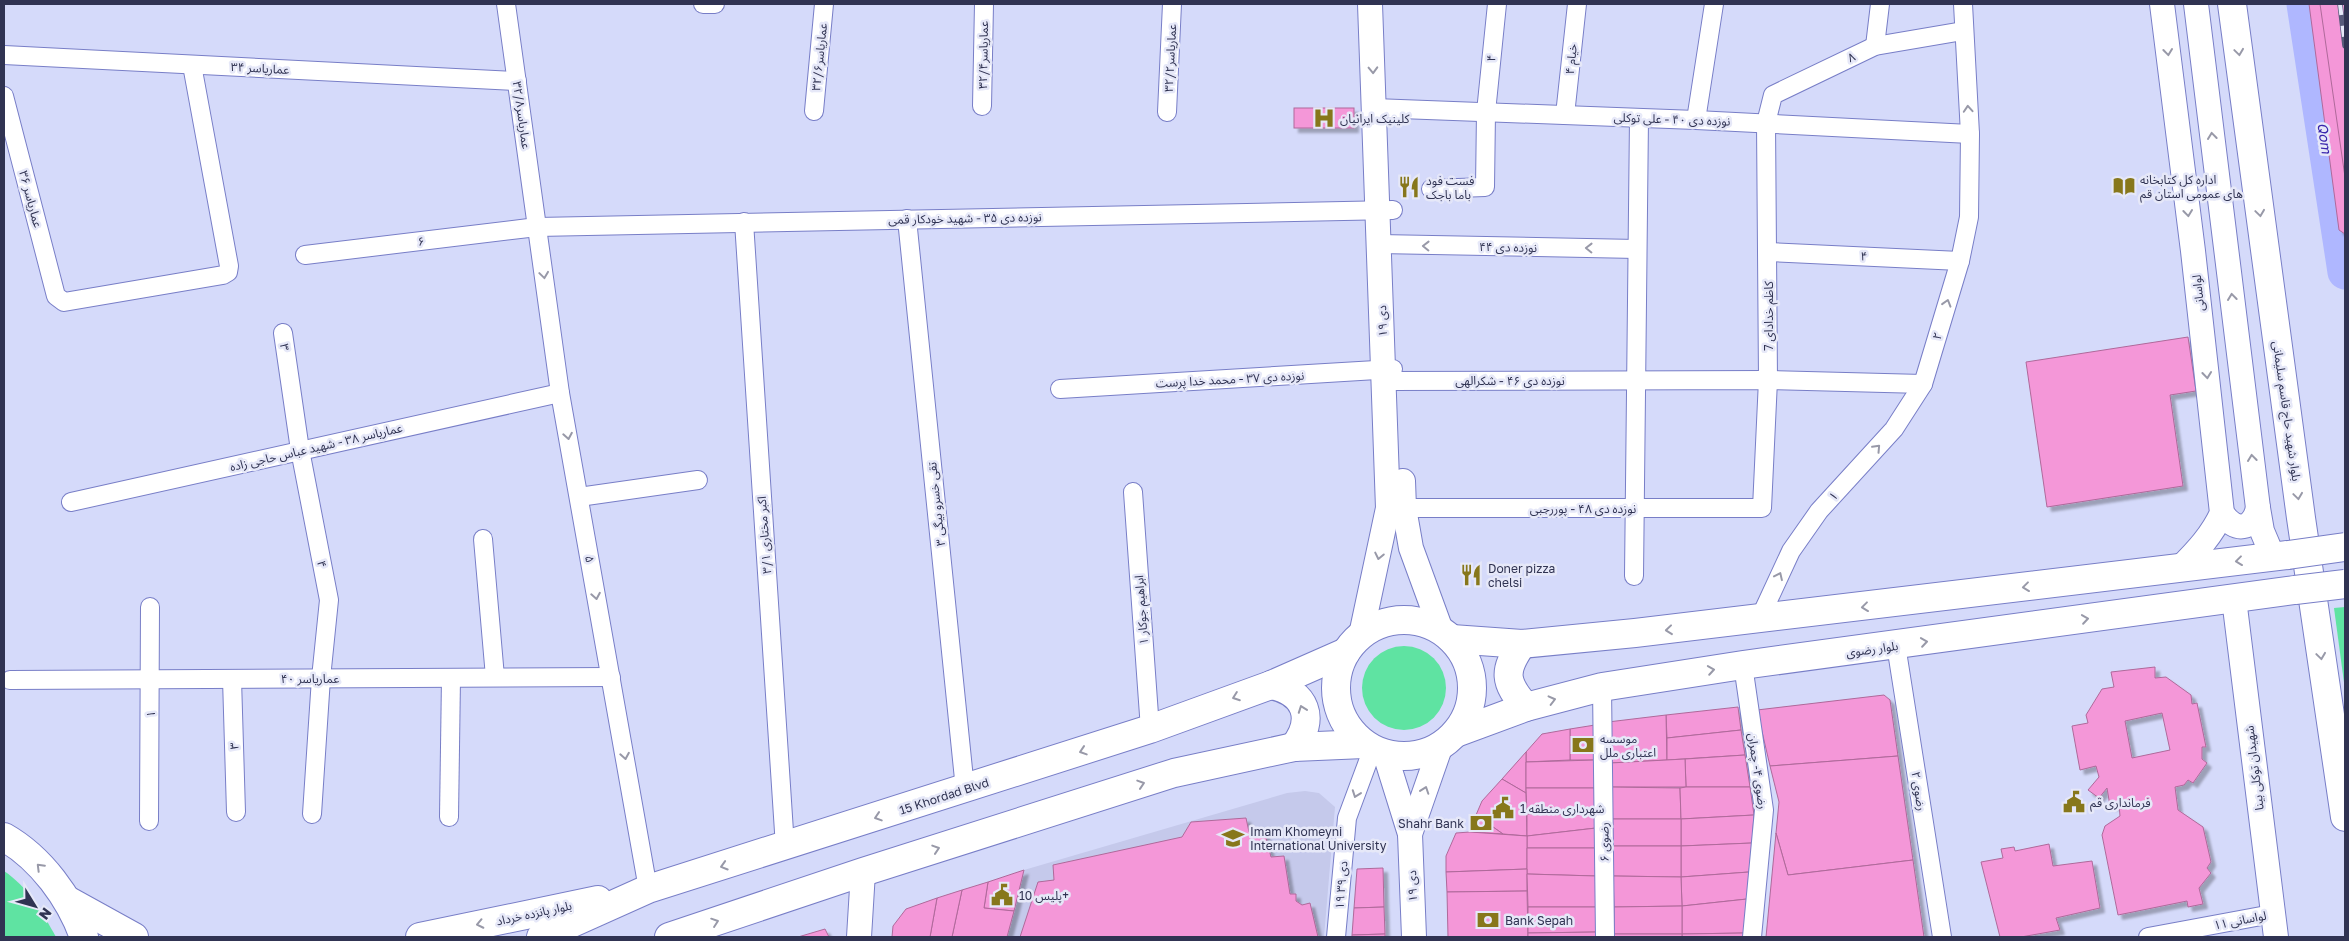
<svg xmlns="http://www.w3.org/2000/svg" width="2349" height="941" font-family="'Golos Text','Noto Sans Arabic',sans-serif">
<style>
.built{fill:#c5c9eb}
.green{fill:#5fe3a2}
.lines{fill:none;stroke-linecap:round;stroke-linejoin:round}
.river{stroke:#afb7ff;stroke-width:35}
.building{fill:#f497d8;stroke:#af699a;fill-rule:evenodd;filter:url(#shadow)}
.street-casing{stroke:#787ec7;stroke-width:20}
.secondary-casing{stroke:#787ec7;stroke-width:26}
.primary-casing{stroke:#787ec7;stroke-width:30}
.street{stroke:#fff;stroke-width:18}
.secondary{stroke:#fff;stroke-width:24}
.primary{stroke:#fff;stroke-width:28}
.rail-casing{stroke:#575a7a;stroke-width:5.5}
.rail{stroke:#e6e8f8;stroke-width:4;stroke-dasharray:11;stroke-linecap:butt}
.primary-bridge-casing{stroke:#787ec7;stroke-width:30;stroke-linecap:butt}
.primary-bridge{stroke:#fff;stroke-width:28}
.oneway{stroke:#9899a8}
.labels{text-anchor:middle;dominant-baseline:central;stroke-width:5;stroke-linejoin:round;paint-order:stroke}
.street-label{font-size:12px;fill:#303352;stroke:#e6e8f8}
.poi-label{font-size:12px;fill:#303352;stroke:#e6e8f8;text-anchor:start}
.water-label{font-size:14px;font-style:italic;fill:#3a26ad;stroke:#e6e8f8}
</style>
<defs>
<filter id="shadow"><feDropShadow dx="4.5" dy="4.5" stdDeviation="1" flood-color="#0004"/></filter>
</defs>
<rect width="100%" height="100%" fill="#d5dafa"/>
<polygon class="built" points="1305,791 1319,793 1335,807 1324,937 1007,937 1024,870 1287,793"/>
<g class="green">
<polygon points="2345,607 2345,690 2334,608"/>
<circle cx="1404" cy="688" r="42"/>
<path d="M4 871C28 887 42 912 56 937H4Z"/>
</g>
<g class="lines">
<polyline class="river" points="2304,4 2345,272"/>
</g>
<g class="building">
<polygon points="2309,4 2345,4 2345,234 2339,230"/>
<polygon points="2320,4 2345,4 2345,177"/>
<rect x="1294" y="108" width="60" height="20"/>
<polygon points="2188,337 2196,391 2170,395 2183,486 2047,507 2026,362"/>
<path d="M2155 667V678L2166 677 2191 695 2192 704 2197 703 2206 747H2202V759L2207 763 2193 783 2188 780 2184 785 2175 787 2178 810 2203 827 2211 862 2207 868 2211 873 2199 888 2203 904 2188 907 2187 901 2118 915 2102 835 2105 826 2120 816 2119 805 2110 806 2107 788 2099 798 2088 790 2099 777 2096 766 2080 770 2072 726 2088 723 2086 715 2102 689 2114 687 2111 672ZM2162 713 2170 750 2132 758 2125 721Z"/>
<polygon points="1884,695 1890,700 1898,756 1770,766 1757,710"/>
<polygon points="1738,707 1741,730 1667,738 1666,715"/>
<polygon points="1666,715 1667,760 1610,763 1608,722"/>
<polygon points="1595,725 1595,760 1570,760 1570,729"/>
<polygon points="1570,729 1570,760 1526,762 1526,752 1542,734"/>
<polygon points="1741,730 1745,755 1667,760 1667,738"/>
<polygon points="1526,752 1526,793 1502,779"/>
<polygon points="1745,755 1750,787 1686,787 1685,759"/>
<polygon points="1898,756 1913,860 1788,875 1776,833 1779,802 1770,766"/>
<polygon points="1685,759 1686,787 1610,787 1610,763"/>
<polygon points="1595,760 1595,788 1526,788 1526,762"/>
<polygon points="1502,779 1526,793 1527,836 1503,834 1476,815 1482,801"/>
<polygon points="1610,787 1680,788 1681,819 1611,819"/>
<polygon points="1686,787 1750,787 1754,815 1681,819 1680,788"/>
<polygon points="1526,788 1595,788 1596,815 1527,814"/>
<polygon points="1527,814 1596,815 1596,828 1527,836"/>
<polygon points="1476,815 1503,834 1470,832"/>
<polygon points="1754,815 1752,843 1681,846 1681,819"/>
<polygon points="1246,818 1249,832 1264,830 1271,857 1284,856 1290,894 1296,894 1296,901 1302,905 1310,903 1318,937 1020,937 1038,882 1054,880 1053,865 1182,837 1191,822"/>
<polygon points="1611,819 1681,819 1681,846 1612,846"/>
<polygon points="1596,828 1596,848 1527,848 1527,836"/>
<polygon points="1470,832 1527,836 1527,869 1446,872 1446,856 1456,833"/>
<polygon points="1776,833 1788,875 1913,860 1924,937 1766,937"/>
<polygon points="1752,843 1749,872 1681,877 1681,846"/>
<polygon points="2049,844 2053,866 2092,861 2100,908 2056,918 2060,930 2021,937 2000,937 1981,862 2003,858 2001,849 2014,847 2015,851"/>
<polygon points="1612,846 1681,846 1681,877 1613,876"/>
<polygon points="1527,848 1596,848 1596,876 1527,874"/>
<polygon points="1383,868 1384,907 1354,908 1357,869"/>
<polygon points="1527,869 1527,891 1447,892 1446,872"/>
<polygon points="1024,870 1014,911 984,908 988,882"/>
<polygon points="1749,872 1747,899 1682,906 1681,877"/>
<polygon points="1527,874 1596,876 1597,907 1528,907"/>
<polygon points="1613,876 1681,877 1682,906 1614,907"/>
<polygon points="988,882 984,908 1014,911 1007,937 952,937 962,890"/>
<polygon points="962,890 952,937 930,937 937,898"/>
<polygon points="1527,891 1528,937 1448,937 1447,892"/>
<polygon points="937,898 930,937 892,937 893,926 906,909"/>
<polygon points="1747,899 1744,933 1682,934 1682,906"/>
<polygon points="1682,906 1682,934 1614,934 1614,907"/>
<polygon points="1384,907 1385,934 1352,935 1354,908"/>
<polygon points="1528,907 1597,907 1597,932 1528,933"/>
<polygon points="825,929 829,937 798,937"/>
<polygon points="1597,932 1597,937 1528,937 1528,933"/>
<polygon points="1744,933 1743,937 1682,937 1682,934"/>
<polygon points="1385,934 1385,937 1352,937 1352,935"/>
<rect x="1614" y="934" width="68" height="3"/>
</g>
<g class="lines">
<g class="street-casing">
<g id="street">
<polyline points="506,4 560,393 648,889"/>
<polyline points="703,4 715,4"/>
<polyline points="1875,46 1880,4"/>
<polyline points="4,55 517,81"/>
<polyline points="4,96 56,296 64,302 223,275 228,272 229,266 192,65"/>
<polyline points="982,106 984,4"/>
<polyline points="1374,108 1696,120 1970,134"/>
<polyline points="814,111 824,4"/>
<polyline points="1167,112 1172,4"/>
<polyline points="1565,115 1577,4"/>
<polyline points="1696,120 1714,4"/>
<polyline points="1431,189 1485,187 1486,112 1497,4"/>
<polyline points="907,219 965,789"/>
<polyline points="744,222 785,847"/>
<polyline points="1379,244 1637,249"/>
<polyline points="1768,252 1960,261"/>
<polyline points="305,255 537,227 1393,210"/>
<polyline points="283,333 300,450 329,600 321,678 312,814"/>
<polyline points="1384,381 1768,380 1923,384"/>
<polyline points="1060,389 1393,369"/>
<polyline points="1133,492 1150,729"/>
<polyline points="579,497 698,480"/>
<polyline points="71,502 560,393"/>
<polyline points="1404,508 1762,508 1768,380 1766,123 1773,95 1875,46 1963,31"/>
<polyline points="483,539 495,677"/>
<polyline points="1634,576 1639,118"/>
<polyline points="1759,620 1791,551 1819,511 1894,429 1923,384 1960,261 1969,217 1970,134 1963,4"/>
<polyline points="1896,645 1942,937"/>
<polyline points="1743,665 1764,810 1752,937"/>
<polyline points="232,679 236,812"/>
<polyline points="10,680 611,677"/>
<polyline points="1602,687 1605,937"/>
<polyline points="449,817 451,678"/>
<polyline points="149,821 150,607"/>
<polyline points="1336,937 1347,818 1373,748"/>
<polyline points="2148,937 2272,914"/>
</g>
</g>
<g class="secondary-casing">
<g id="secondary">
<path d="M2162 4 2193 251 2222 513C2212 535 2197 551 2180 568"/>
<polyline points="2196,4 2258,508 2262,531 2273,557"/>
<polyline points="1403,481 1404,508 1411,548 1441,630"/>
<path d="M2222 513C2235 533 2253 530 2258 508"/>
<polyline points="2234,599 2276,937"/>
<polyline points="1361,635 1388,508 1370,4"/>
<polyline points="1385,754 1410,834 1414,937"/>
<polyline points="1410,834 1441,745"/>
<polyline points="859,937 863,872"/>
</g>
</g>
<g class="primary-casing">
<g id="primary">
<polyline points="2232,4 2301,518 2345,817"/>
<circle cx="1404" cy="688" r="68"/>
<polyline points="1452,639 1522,644 1635,633 2288,555"/>
<path d="M1522 644C1503 671 1504 682 1526 707"/>
<path d="M1271 685C1306 692 1316 719 1294 747"/>
<polyline points="1456,733 1526,707 1602,687 1743,665 2295,590"/>
<path d="M4 837C41 858 70 898 84 937"/>
<polyline points="67,900 134,937"/>
<polyline points="420,937 598,900"/>
<polyline points="541,937 648,889 1150,729 1271,685 1346,652"/>
<polyline points="669,937 863,872 1174,773 1294,747 1364,744"/>
</g>
</g>
<use href="#street" class="street"/>
<use href="#secondary" class="secondary"/>
<use href="#primary" class="primary"/>
<g class="rail-casing">
<polyline id="rail" points="2340,4 2345,46"/>
</g>
<use href="#rail" class="rail"/>
<g class="primary-bridge-casing">
<g id="primary-bridge">
<polyline points="2288,555 2345,547"/>
<polyline points="2295,590 2345,584"/>
</g>
</g>
<use href="#primary-bridge" class="primary-bridge"/>
</g>
<defs><path id="oneway-chevron" d="M-2-3.5L2.5 0L-2 3.5" fill="none" stroke-width="1.6" stroke-linecap="round" stroke-linejoin="round" transform="scale(1.25)"/></defs>
<g class="oneway">
<use href="#oneway-chevron" transform="translate(2168 52) rotate(83)"/>
<use href="#oneway-chevron" transform="translate(2239 52) rotate(82)"/>
<use href="#oneway-chevron" transform="translate(1373 70) rotate(88)"/>
<use href="#oneway-chevron" transform="translate(1968 109) rotate(-94)"/>
<use href="#oneway-chevron" transform="translate(2212 136) rotate(-97)"/>
<use href="#oneway-chevron" transform="translate(2188 213) rotate(83)"/>
<use href="#oneway-chevron" transform="translate(2260 213) rotate(82)"/>
<use href="#oneway-chevron" transform="translate(1426 246) rotate(-179)"/>
<use href="#oneway-chevron" transform="translate(1589 248) rotate(-179)"/>
<use href="#oneway-chevron" transform="translate(544 275) rotate(82)"/>
<use href="#oneway-chevron" transform="translate(2232 297) rotate(-97)"/>
<use href="#oneway-chevron" transform="translate(1947 303) rotate(-73)"/>
<use href="#oneway-chevron" transform="translate(2207 375) rotate(84)"/>
<use href="#oneway-chevron" transform="translate(568 436) rotate(80)"/>
<use href="#oneway-chevron" transform="translate(1877 448) rotate(-47)"/>
<use href="#oneway-chevron" transform="translate(2252 458) rotate(-97)"/>
<use href="#oneway-chevron" transform="translate(2298 496) rotate(82)"/>
<use href="#oneway-chevron" transform="translate(1379 556) rotate(102)"/>
<use href="#oneway-chevron" transform="translate(2239 561) rotate(173)"/>
<use href="#oneway-chevron" transform="translate(1779 576) rotate(-65)"/>
<use href="#oneway-chevron" transform="translate(2026 587) rotate(173)"/>
<use href="#oneway-chevron" transform="translate(596 596) rotate(80)"/>
<use href="#oneway-chevron" transform="translate(1865 607) rotate(173)"/>
<use href="#oneway-chevron" transform="translate(2085 619) rotate(-8)"/>
<use href="#oneway-chevron" transform="translate(1669 630) rotate(174)"/>
<use href="#oneway-chevron" transform="translate(1924 642) rotate(-8)"/>
<use href="#oneway-chevron" transform="translate(2321 656) rotate(82)"/>
<use href="#oneway-chevron" transform="translate(1711 670) rotate(-9)"/>
<use href="#oneway-chevron" transform="translate(1236 697) rotate(160)"/>
<use href="#oneway-chevron" transform="translate(1552 700) rotate(-14)"/>
<use href="#oneway-chevron" transform="translate(1302 709) rotate(-110)"/>
<use href="#oneway-chevron" transform="translate(1083 751) rotate(162)"/>
<use href="#oneway-chevron" transform="translate(625 756) rotate(80)"/>
<use href="#oneway-chevron" transform="translate(1141 784) rotate(-18)"/>
<use href="#oneway-chevron" transform="translate(1425 790) rotate(-71)"/>
<use href="#oneway-chevron" transform="translate(1356 794) rotate(110)"/>
<use href="#oneway-chevron" transform="translate(878 817) rotate(162)"/>
<use href="#oneway-chevron" transform="translate(936 849) rotate(-18)"/>
<use href="#oneway-chevron" transform="translate(724 866) rotate(163)"/>
<use href="#oneway-chevron" transform="translate(40 867) rotate(-135)"/>
<use href="#oneway-chevron" transform="translate(715 922) rotate(-19)"/>
<use href="#oneway-chevron" transform="translate(480 924) rotate(168)"/>
</g>
<defs>
<g id="hospital-bare" transform="scale(1.725)"><path d="M-5-5h3v3.5h4V-5h3V5h-3V1.5h-4V5h-3Z" fill="#87771b" stroke="#e6e8f8" stroke-width="2.5" paint-order="stroke"/></g>
<g id="library-bare" transform="scale(1.725)"><path d="M-6-4Q-3-5.5-.7-3.5V5Q-3 3-6 4ZM6-4Q3-5.5 .7-3.5V5Q3 3 6 4Z" fill="#87771b" stroke="#e6e8f8" stroke-width="2.5" paint-order="stroke"/></g>
<g id="restaurant-bare" transform="scale(1.725)"><path d="M-5-6h1v4h1v-4h1v4h1v-4h1v5L-1.5 .5V6h-2V.5L-5-1ZM5-6V6H3V1.5H1.5Q1.5-4 5-6Z" fill="#87771b" stroke="#e6e8f8" stroke-width="2.5" paint-order="stroke"/></g>
<g id="bank-bare" transform="scale(1.725)"><path d="M-6-4H6V4H-6ZM0-2.3a2.3 2.3 0 1 0 0 4.6a2.3 2.3 0 1 0 0-4.6Z" fill="#87771b" stroke="#e6e8f8" stroke-width="2.5" paint-order="stroke"/></g>
<g id="civic-bare" transform="scale(1.725)"><path d="M-.6-6.5H3V-4.5H.6V-3L4-1V1h2V6H-6V1h2V-1L-.6-3ZM-1.2 2.5V6h2.4V2.5Z" fill="#87771b" stroke="#e6e8f8" stroke-width="2.5" paint-order="stroke"/></g>
<g id="university-bare" transform="scale(1.725)"><path d="M0-5L7-2L0 1L-7-2ZM-4 1L0 2.5L4 1V4Q0 6-4 4Z" fill="#87771b" stroke="#e6e8f8" stroke-width="2.5" paint-order="stroke"/></g>
</defs>
<g fill-rule="evenodd">
<use href="#hospital-bare" x="1324" y="118"/>
<use href="#library-bare" x="2124" y="186"/>
<use href="#restaurant-bare" x="1409" y="187"/>
<use href="#restaurant-bare" x="1471" y="575"/>
<use href="#bank-bare" x="1583" y="745"/>
<use href="#civic-bare" x="2074" y="802"/>
<use href="#civic-bare" x="1503" y="808"/>
<use href="#bank-bare" x="1481" y="823"/>
<use href="#university-bare" x="1233" y="838"/>
<use href="#civic-bare" x="1002" y="895"/>
<use href="#bank-bare" x="1488" y="920"/>
</g>
<g class="labels">
<g class="street-label">
<text transform="translate(983 55) rotate(-89)">عماریاسر۳۲/۴</text>
<text transform="translate(819 57) rotate(-84)">عماریاسر۳۲/۶</text>
<text transform="translate(1851 57) rotate(-26)">۸</text>
<text transform="translate(1170 58) rotate(-87)">عماریاسر۳۲/۲</text>
<text transform="translate(1491 58) rotate(-84)">۴</text>
<text transform="translate(1571 59) rotate(-84)">۴ خیام</text>
<text transform="translate(260 68) rotate(3)">عماریاسر ۳۴</text>
<text transform="translate(522 115) rotate(82)">عماریاسر۳۲/۸</text>
<text transform="translate(1672 119) rotate(2)">نوزده دی ۴۰ - علی توکلی</text>
<text transform="translate(31 199) rotate(75)">عماریاسر ۳۶</text>
<text transform="translate(965 218) rotate(-1)">نوزده دی ۳۵ - شهید خودکار قمی</text>
<text transform="translate(421 241) rotate(-7)">۶</text>
<text transform="translate(1508 247) rotate(1)">نوزده دی ۴۴</text>
<text transform="translate(1864 256) rotate(3)">۴</text>
<text transform="translate(2198 293) rotate(-96)">لواسانی</text>
<text transform="translate(1768 316) rotate(-90)">7 کاظم خدادای</text>
<text transform="translate(1382 321) rotate(-92)">۱۹ دی</text>
<text transform="translate(1937 336) rotate(-73)">۲</text>
<text transform="translate(285 347) rotate(82)">۳</text>
<text transform="translate(1230 379) rotate(-3)">نوزده دی ۳۷ - محمد خدا پرست</text>
<text x="1510" y="380">نوزده دی ۴۶ - شکرالهی</text>
<text transform="translate(2287 411) rotate(82)">بلوار شهید حاج قاسم سلیمانی</text>
<text transform="translate(316 447) rotate(-13)">عماریاسر ۳۸ - شهید عباس حاجی زاده</text>
<text transform="translate(1833 496) rotate(-47)">۱</text>
<text transform="translate(936 504) rotate(-96)">۳ تقی خسرو بیگی</text>
<text x="1583" y="508">نوزده دی ۴۸ - پوررجبی</text>
<text transform="translate(764 535) rotate(-94)">۳/۱ اکبر مختاری</text>
<text transform="translate(590 559) rotate(80)">۵</text>
<text transform="translate(322 564) rotate(79)">۴</text>
<text transform="translate(1141 610) rotate(-94)">۱ ابراهیم جوکار</text>
<text transform="translate(1872 649) rotate(-8)">بلوار رضوی</text>
<text x="310" y="678">عماریاسر ۴۰</text>
<text transform="translate(150 714) rotate(-90)">۱</text>
<text transform="translate(234 746) rotate(-92)">۳</text>
<text transform="translate(2254 768) rotate(-97)">شهیدان توکلی بینا</text>
<text transform="translate(1758 771) rotate(82)">رضوی ۴- چمران</text>
<text transform="translate(1919 791) rotate(81)">رضوی ۲</text>
<text transform="translate(944 796) rotate(-18)">15 Khordad Blvd</text>
<text transform="translate(1604 842) rotate(-91)">رضوی ۶</text>
<text transform="translate(1341 885) rotate(-85)">۱۹ دی ۳۹</text>
<text transform="translate(1412 886) rotate(-92)">۱۹ دی</text>
<text transform="translate(534 913) rotate(-12)">بلوار پانزده خرداد</text>
<text transform="translate(2240 920) rotate(-11)">لواسانی ۱۱</text>
</g>
<g class="poi-label">
<text x="1340" y="118">کلینیک ایرانیان</text>
<text x="2140" y="179">اداره کل کتابخانه<tspan x="2140" dy="14">های عمومی استان قم</tspan></text>
<text x="1426" y="180">فست فود<tspan x="1426" dy="14">باما باجک</tspan></text>
<text x="1488" y="568">Doner pizza<tspan x="1488" dy="14">chelsi</tspan></text>
<text x="1600" y="738">موسسه<tspan x="1600" dy="14">اعتباری ملل</tspan></text>
<text x="2090" y="802">فرمانداری قم</text>
<text x="1520" y="808">شهرداری منطقه 1</text>
<text x="1464" y="823" text-anchor="end">Shahr Bank</text>
<text x="1250" y="831">Imam Khomeyni<tspan x="1250" dy="14">International University</tspan></text>
<text x="1019" y="895">پلیس 10+</text>
<text x="1505" y="920">Bank Sepah</text>
</g>
<g class="water-label">
<text transform="translate(2325 138) rotate(81)">Qom</text>
</g>
</g>
<rect width="2349" height="941" fill="none" stroke="#303352" stroke-width="10"/>
<g transform="translate(35 906) rotate(127)" stroke="#e6e8f8" stroke-width="4" paint-order="stroke">
<path d="M0-4L9 19L0 12L-9 19Z" fill="#303352"/>
<text y="-8" font-size="14" font-weight="bold" text-anchor="middle" fill="#303352">N</text>
</g>
</svg>
